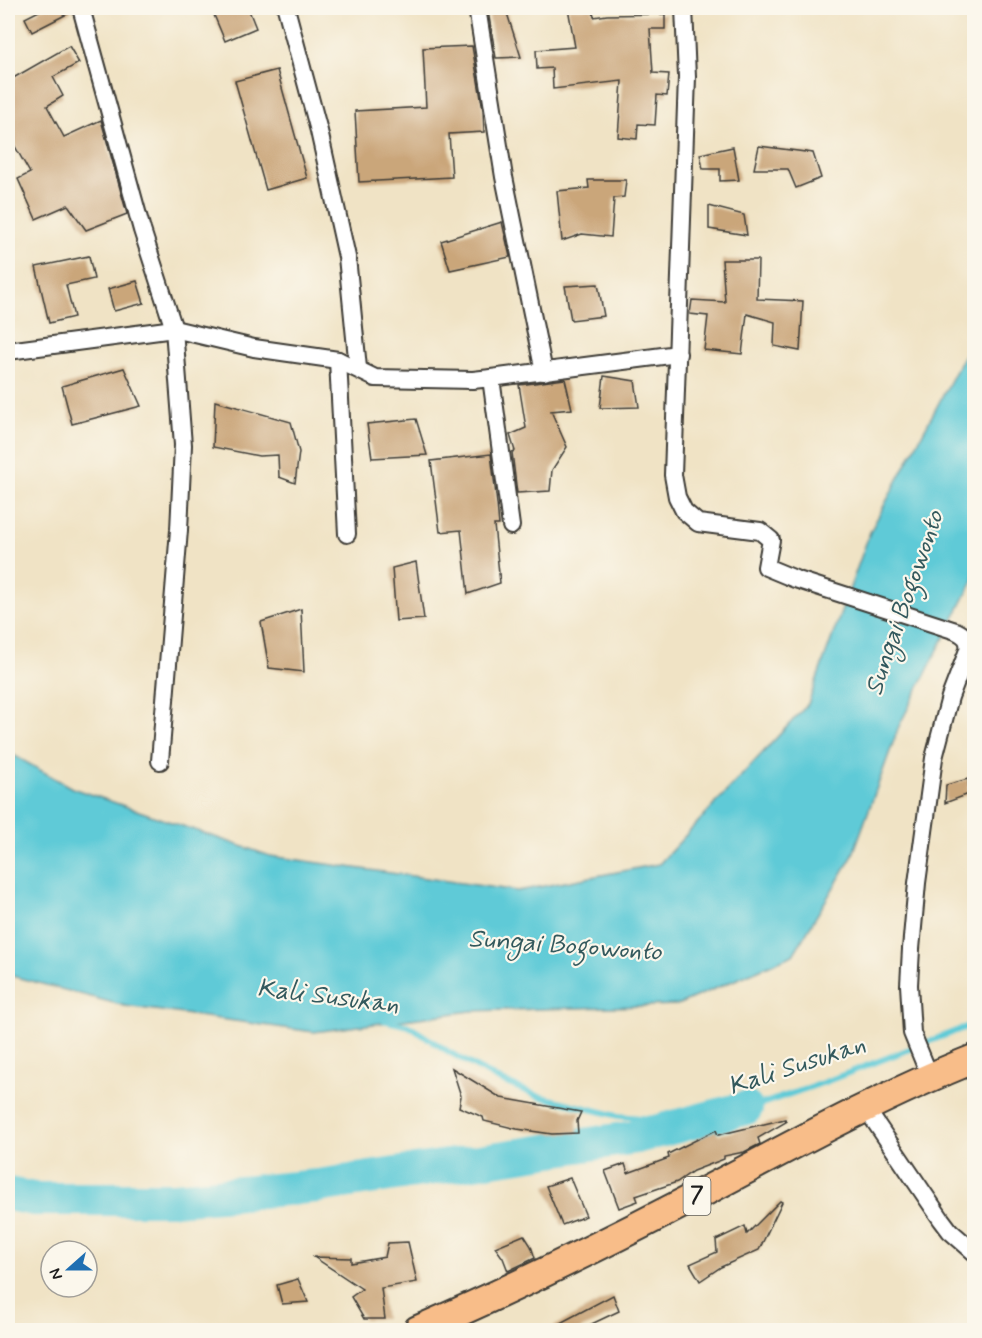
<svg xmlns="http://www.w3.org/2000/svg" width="982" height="1338" font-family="Mynerve,sans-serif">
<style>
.water{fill:#5ecad7;stroke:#3d737a;stroke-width:1.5}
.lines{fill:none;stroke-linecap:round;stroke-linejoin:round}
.stream{stroke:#5ecad7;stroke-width:6}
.river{stroke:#5ecad7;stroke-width:34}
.building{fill:#caa67a}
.minor-casing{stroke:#3c3a35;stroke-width:20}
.trunk-casing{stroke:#3c3a35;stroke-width:32}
.minor{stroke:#fff;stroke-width:16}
.trunk{stroke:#f8bd89;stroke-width:28}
.labels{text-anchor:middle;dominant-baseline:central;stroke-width:4.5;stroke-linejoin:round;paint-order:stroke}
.shield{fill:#fbf7ec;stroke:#5f5e5a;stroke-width:1.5}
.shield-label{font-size:22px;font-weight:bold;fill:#1c1c1c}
.water-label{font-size:26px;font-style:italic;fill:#33595d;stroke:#fbf7ec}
</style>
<rect width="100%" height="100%" fill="#fbf7ec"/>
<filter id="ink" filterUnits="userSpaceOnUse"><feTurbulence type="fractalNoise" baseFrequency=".0167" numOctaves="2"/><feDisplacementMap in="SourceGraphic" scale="12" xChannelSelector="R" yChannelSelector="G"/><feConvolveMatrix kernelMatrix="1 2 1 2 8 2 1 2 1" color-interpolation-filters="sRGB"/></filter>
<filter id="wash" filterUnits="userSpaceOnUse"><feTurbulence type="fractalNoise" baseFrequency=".008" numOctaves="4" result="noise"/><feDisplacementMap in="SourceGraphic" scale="24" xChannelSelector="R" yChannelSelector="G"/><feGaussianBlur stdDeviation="1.35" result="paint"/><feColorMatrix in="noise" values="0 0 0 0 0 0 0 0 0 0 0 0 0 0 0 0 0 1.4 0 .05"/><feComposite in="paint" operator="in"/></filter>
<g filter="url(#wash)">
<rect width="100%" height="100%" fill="#f0e3c5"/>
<polygon class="water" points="974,337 974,579 899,726 852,857 793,955 677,1005 471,1011 314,1032 125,1006 8,975 8,752 72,788 270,856 518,891 659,864 808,704 870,532"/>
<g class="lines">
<polyline class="stream" points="383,1020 409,1026 449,1052 499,1080 538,1096 618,1116 664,1120 753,1107 825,1082 974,1024"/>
<polyline class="river" points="8,1194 34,1199 174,1199 318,1186 636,1137 746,1108"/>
</g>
<g id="blocks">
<g class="building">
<polygon points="39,8 71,8 71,12 32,32 25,18 39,11"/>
<polygon points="233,8 248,8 256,28 225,41 214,15"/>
<polygon points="568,8 592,8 594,17 607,15 665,14 665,29 650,29 653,73 669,74 667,96 657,95 655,125 638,124 637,139 618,137 622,81 553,89 552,68 537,69 536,50 575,47"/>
<polygon points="506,10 521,57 496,58 488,11"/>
<polygon points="69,46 79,63 53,77 63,96 47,106 64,137 101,120 127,214 86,230 68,205 36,219 18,179 30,173 8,134 8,81"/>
<polygon points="472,46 483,110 484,132 449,134 452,177 359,182 355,111 426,107 423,48"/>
<polygon points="277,70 307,178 266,190 235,81"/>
<polygon points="759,146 813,153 821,178 796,188 788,169 754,169"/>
<polygon points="733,147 739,180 720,181 720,169 703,169 700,154"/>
<polygon points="588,180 626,180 624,197 614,198 611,237 582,234 562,241 557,191 589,188"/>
<polygon points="709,206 744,215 747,235 709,229"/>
<polygon points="502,222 510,257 450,270 441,241"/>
<polygon points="89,256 94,279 66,285 74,317 49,323 36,267"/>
<polygon points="722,260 758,260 757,299 803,301 800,351 774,346 775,322 747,314 742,354 704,350 708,316 690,314 692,300 725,302"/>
<polygon points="137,281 144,303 114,311 108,289"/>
<polygon points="598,284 604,316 571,320 565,286"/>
<polygon points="124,368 141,406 72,424 62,386"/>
<polygon points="604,376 635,381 639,407 600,408"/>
<polygon points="565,379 572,409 551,411 567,447 552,470 550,491 517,493 512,452 515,451 510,435 526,428 519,385"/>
<polygon points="215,401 291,422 299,452 295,483 279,477 278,455 259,456 213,447"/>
<polygon points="416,419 427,455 372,458 367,424"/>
<polygon points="491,454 497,504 499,525 494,525 500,583 468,594 461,530 440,532 431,461"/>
<polygon points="416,562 424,619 396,621 392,568"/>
<polygon points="301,609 304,672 269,668 261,622"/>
<polygon points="968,779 969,794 945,803 946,785"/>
<polygon points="452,1068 501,1098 581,1112 577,1121 578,1133 552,1134 517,1129 484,1121 483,1117 459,1107 461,1096"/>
<polygon points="785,1119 786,1122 758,1138 760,1144 744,1152 724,1156 724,1159 693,1171 677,1182 636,1196 638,1201 619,1208 605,1171 625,1164 628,1173 669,1158 668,1154 716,1130 718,1135"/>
<polygon points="570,1178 586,1216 562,1225 546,1186"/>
<polygon points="780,1201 782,1202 759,1250 721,1267 700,1281 690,1264 717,1252 716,1240 745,1226 747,1234"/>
<polygon points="524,1235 531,1246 535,1258 508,1271 503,1258 495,1247"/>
<polygon points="408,1242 417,1282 381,1288 385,1319 364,1319 351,1297 362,1289 314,1257 351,1258 351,1263 385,1257 388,1243"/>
<polygon points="298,1279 308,1302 282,1304 277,1285"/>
<polygon points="613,1295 619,1311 579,1330 547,1330"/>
</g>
</g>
</g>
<g filter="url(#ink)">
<use href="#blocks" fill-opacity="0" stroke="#3c3a35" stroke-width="1.5"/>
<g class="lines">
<g class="minor-casing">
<g id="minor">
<polyline points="81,8 142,230 174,329 183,445 179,530 160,761"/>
<polyline points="286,8 319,131 347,257 358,368"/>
<polyline points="477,8 504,177 544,372"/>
<path d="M684 8 687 77 673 475 677 497 684 511 698 523 760 531 771 540 766 567 795 579 956 631C964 635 970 639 968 650L950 697 934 758 917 883 911 949 909 985 912 1033 930 1077"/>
<polyline points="8,351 174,329 254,348 338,360 375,378 473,380 491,378 511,526"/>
<polyline points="338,360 347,534"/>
<polyline points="491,378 678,354"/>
<polyline points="865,1107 941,1219 950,1231 974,1252"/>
</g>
</g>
<g class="trunk-casing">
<path id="trunk" d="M418 1330C506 1292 592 1250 677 1206 775 1155 871 1100 974 1059"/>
</g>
<use href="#minor" class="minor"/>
<use href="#trunk" class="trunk"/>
</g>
</g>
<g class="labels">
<rect class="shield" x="683.5" y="1177" width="27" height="38" rx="4.5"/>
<g class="shield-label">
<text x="697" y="1196">7</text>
</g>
<g class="water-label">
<text transform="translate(905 603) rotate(-71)">Sungai Bogowonto</text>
<text transform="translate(565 946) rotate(4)">Sungai Bogowonto</text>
<text transform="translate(328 997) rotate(7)">Kali Susukan</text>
<text transform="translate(797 1066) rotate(-18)">Kali Susukan</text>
</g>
</g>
<rect width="982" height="1338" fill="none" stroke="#fbf7ec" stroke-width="30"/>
<g transform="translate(69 1269) rotate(249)"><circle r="28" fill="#fbf7ec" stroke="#a29f99" stroke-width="1.5"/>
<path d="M0-4.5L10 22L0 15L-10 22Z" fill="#1f6fb2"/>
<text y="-9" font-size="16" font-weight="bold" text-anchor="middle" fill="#1c1c1c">N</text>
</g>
</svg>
